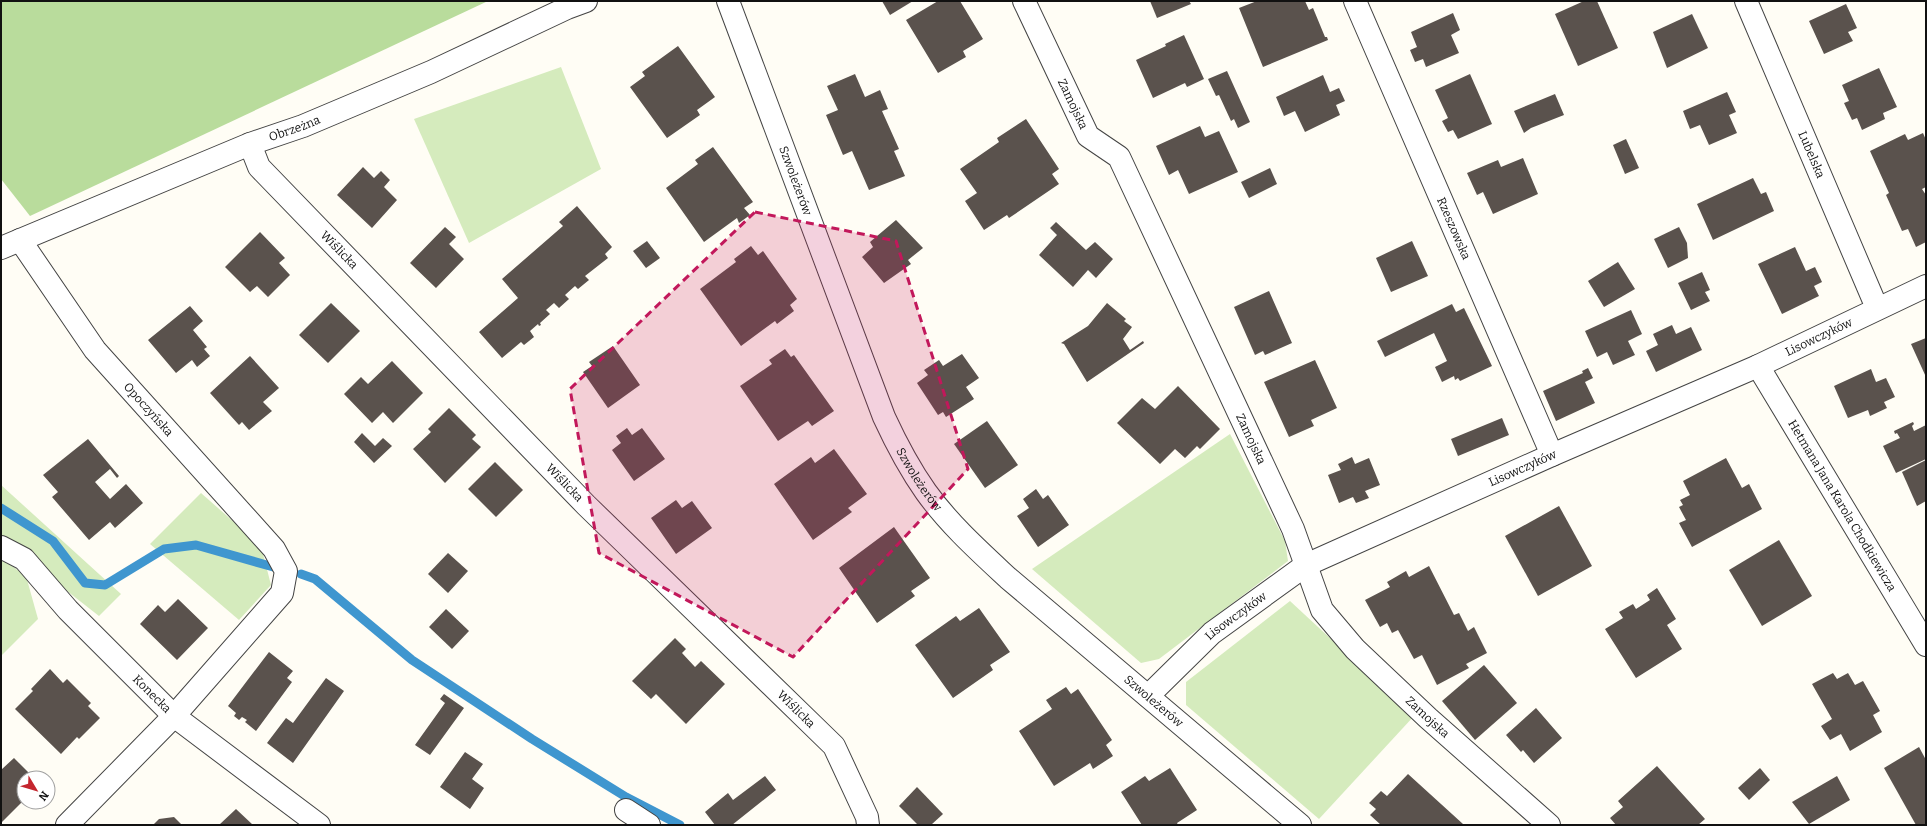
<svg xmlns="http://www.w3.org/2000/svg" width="1927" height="826" font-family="Bitter,serif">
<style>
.green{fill:#d5ebbd}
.forest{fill:#b9dc9c}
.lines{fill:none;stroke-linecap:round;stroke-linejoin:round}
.stream{stroke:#3f96cf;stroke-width:9}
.building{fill:#5a524d}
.minor-casing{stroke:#444;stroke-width:24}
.minor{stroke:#fff;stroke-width:22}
.marked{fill:#c2185b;fill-opacity:0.2;stroke:#c2185b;stroke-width:3;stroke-dasharray:8 5;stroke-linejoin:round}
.labels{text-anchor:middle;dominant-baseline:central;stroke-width:4;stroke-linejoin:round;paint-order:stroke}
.street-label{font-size:12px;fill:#111;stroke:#fff}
</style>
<rect width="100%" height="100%" fill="#fffdf5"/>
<g class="green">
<polygon points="561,67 601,169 469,243 414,119"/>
<polygon points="1230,434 1285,541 1288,561 1159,659 1141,663 1032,569"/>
<polygon points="1,485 121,594 99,616 7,544 1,542"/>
<polygon points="201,493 261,546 271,585 239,620 150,544"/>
<polygon points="1,558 26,576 38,619 1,656"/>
<polygon points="1290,601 1414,716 1319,819 1186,705 1186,682"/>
</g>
<polygon class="forest" points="1,1 488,1 30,216 1,179"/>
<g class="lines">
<g class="stream">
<polyline points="1,508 53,541 85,583 105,585 164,549 196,545 277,568"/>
<polyline points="301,574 315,579 412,660 532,739 626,797 680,825"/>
</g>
</g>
<g class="building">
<polygon points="882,1 913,1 890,15"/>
<polygon points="938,1 960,1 983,39 963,51 966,57 938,73 906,20"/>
<polygon points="1150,1 1189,1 1191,4 1157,18"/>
<polygon points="1257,1 1305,1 1309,10 1313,8 1325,37 1327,37 1328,40 1263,67 1239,8"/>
<polygon points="1584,1 1597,1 1618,48 1578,66 1555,14"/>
<polygon points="1846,4 1857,28 1848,32 1853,41 1824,54 1809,21"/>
<polygon points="1453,13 1460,30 1451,35 1459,53 1426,67 1423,59 1415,62 1410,50 1417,47 1411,32"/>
<polygon points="1692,14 1708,48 1667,68 1653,32"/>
<polygon points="1184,35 1204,79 1187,87 1185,83 1153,98 1136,60 1166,46 1165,44"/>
<polygon points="678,46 715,97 697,110 700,115 667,138 630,87 645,76 642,72"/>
<polygon points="1879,68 1897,107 1883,113 1885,119 1862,130 1857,118 1852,120 1844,103 1849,101 1842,85"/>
<polygon points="1227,71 1250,122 1238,128 1234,119 1231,121 1219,95 1216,96 1208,79"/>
<polygon points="855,74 865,97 880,90 888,109 882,111 899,149 894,151 905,176 869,190 852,151 843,155 826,115 838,110 827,86"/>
<polygon points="1470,74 1492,124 1458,139 1453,130 1448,132 1442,121 1448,118 1435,90"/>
<polygon points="1323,75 1330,92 1339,88 1345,101 1336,105 1340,115 1305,132 1295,111 1284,116 1276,97"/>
<polygon points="1727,92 1736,112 1729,115 1737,133 1709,145 1700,125 1690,129 1683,111"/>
<polygon points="1555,94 1564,115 1531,128 1524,133 1514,111"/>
<polygon points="1026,119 1059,169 1052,174 1059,184 1009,218 1007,215 984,230 965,201 977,193 960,169 999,142 997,138"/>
<polygon points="1200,126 1205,137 1219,131 1238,172 1189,194 1178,170 1169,175 1156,146"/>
<polygon points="1923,133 1926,140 1926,187 1922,189 1926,195 1926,242 1916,247 1908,229 1902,231 1886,195 1889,193 1870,151 1905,134 1908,140"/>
<polygon points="1626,139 1639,168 1625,174 1613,145"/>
<polygon points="713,147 753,202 744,208 750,215 739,223 737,218 704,242 666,188 698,164 695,160"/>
<polygon points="1523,158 1538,194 1493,214 1483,192 1477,195 1467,173 1498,160 1501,167"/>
<polygon points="363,167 374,178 381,171 390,180 384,187 397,200 372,228 337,195"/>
<polygon points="1270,168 1277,184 1249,198 1241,182"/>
<polygon points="1753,178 1761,194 1766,192 1774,211 1713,240 1697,204"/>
<polygon points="577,206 612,247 605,254 608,258 585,276 589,280 578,289 575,286 565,295 569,299 559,308 554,303 546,310 550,314 540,323 541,325 539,326 538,324 530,331 534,337 524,345 521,342 502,358 479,332 518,298 502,279 563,226 559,222"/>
<polygon points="896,220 923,248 908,260 911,264 884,283 862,257 873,247 870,242"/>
<polygon points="1056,222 1086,250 1095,242 1113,259 1096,278 1088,270 1073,287 1039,255 1057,235 1050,228"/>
<polygon points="445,227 456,237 449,244 464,259 436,288 410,263"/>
<polygon points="1679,227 1687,243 1688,258 1668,268 1654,239"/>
<polygon points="260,232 285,258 279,263 290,275 268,297 257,286 250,292 225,267"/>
<polygon points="647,241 660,258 646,268 633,251"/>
<polygon points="1412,241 1428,276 1391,292 1376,258"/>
<polygon points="751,246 758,255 763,251 797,299 790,305 794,311 777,324 775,321 741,346 700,289 736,262 734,259"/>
<polygon points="1795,247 1806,271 1815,267 1822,282 1814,286 1819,296 1782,314 1758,264"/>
<polygon points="1618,262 1635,289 1604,307 1588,281"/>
<polygon points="1702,272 1710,290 1705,292 1710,301 1691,310 1678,283"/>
<polygon points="1269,291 1292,343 1265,355 1263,351 1255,355 1234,307"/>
<polygon points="331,303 360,331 328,363 299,335"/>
<polygon points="1107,303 1126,319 1124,321 1132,327 1123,339 1130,350 1143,341 1144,343 1087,382 1064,344 1061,343 1088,326"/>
<polygon points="1452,304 1456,312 1464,308 1492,366 1460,381 1458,378 1455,380 1454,376 1442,382 1435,367 1447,361 1434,333 1385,357 1377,341"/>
<polygon points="190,306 203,321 193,330 207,347 204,349 210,356 197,367 192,360 176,373 148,340"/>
<polygon points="1631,310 1642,334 1628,341 1635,355 1613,365 1607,352 1597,357 1585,331"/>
<polygon points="1672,325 1676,334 1691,327 1702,350 1656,372 1646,351 1658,345 1653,334"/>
<polygon points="1926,338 1926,377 1911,344"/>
<polygon points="613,346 640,385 608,408 583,372 592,366 589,362"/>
<polygon points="785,349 791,357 794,355 834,411 812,426 808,421 778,441 740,386 772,364 769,360"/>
<polygon points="962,354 979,378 966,387 974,399 946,417 943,412 938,415 917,383 928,375 924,370 939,360 943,366"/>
<polygon points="250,356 279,388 263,402 272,411 249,430 242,422 239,425 210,393"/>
<polygon points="1315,360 1337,408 1311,420 1314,426 1289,437 1264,382"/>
<polygon points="392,361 423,393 393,423 383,412 372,423 344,394 361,377 368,384"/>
<polygon points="1588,368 1593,378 1585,382 1595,403 1556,421 1543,391 1583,373 1582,371"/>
<polygon points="1871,369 1876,382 1886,378 1895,397 1884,402 1887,408 1870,416 1868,410 1848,418 1834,386"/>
<polygon points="1178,386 1220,429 1200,449 1197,446 1185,458 1175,449 1160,464 1117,423 1142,398 1155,409"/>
<polygon points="449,408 476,435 472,439 481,447 445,483 413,449 431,432 428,429"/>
<polygon points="1502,418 1509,435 1458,456 1451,439"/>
<polygon points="987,421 1018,465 985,488 954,444"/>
<polygon points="1913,422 1914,424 1912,426 1914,431 1926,425 1926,459 1896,473 1883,446 1900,438 1897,433 1895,434 1894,431"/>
<polygon points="627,428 632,435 642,428 665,459 634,481 612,450 621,443 616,436"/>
<polygon points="362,433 375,446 383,438 392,446 374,463 354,442"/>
<polygon points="88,439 119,476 117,478 110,469 95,482 110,499 126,484 143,503 115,528 110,522 89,540 52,497 58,492 43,475"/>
<polygon points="834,449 867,494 848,508 852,512 813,540 774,484 811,457 815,463"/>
<polygon points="1352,457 1355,464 1369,458 1380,485 1365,491 1369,498 1356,503 1353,497 1339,503 1328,475 1341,470 1338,464"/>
<polygon points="1726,458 1742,488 1749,484 1762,509 1692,547 1679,523 1686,520 1679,507 1683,505 1680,500 1690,495 1683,481"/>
<polygon points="1926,460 1926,501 1917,506 1902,472"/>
<polygon points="495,462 523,490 496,517 468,489"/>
<polygon points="1036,489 1043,499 1048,495 1069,525 1038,547 1017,516 1029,508 1023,499"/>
<polygon points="676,500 682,508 692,501 712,528 676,554 651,518"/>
<polygon points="1559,506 1592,566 1538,596 1505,536"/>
<polygon points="894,527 930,578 911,591 915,596 877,623 839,568"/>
<polygon points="1779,540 1812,596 1762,626 1729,570"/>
<polygon points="448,553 468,571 448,593 428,574"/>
<polygon points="1429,566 1454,615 1459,613 1468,631 1474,627 1487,653 1466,664 1469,668 1437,685 1422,655 1414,659 1398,630 1392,633 1387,623 1380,627 1365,600 1390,587 1387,582 1406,571 1409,577"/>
<polygon points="1657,588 1676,619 1667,625 1682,649 1636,678 1605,629 1623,618 1619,612 1633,604 1636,609 1650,600 1647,595"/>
<polygon points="178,599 208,628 177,660 140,624 158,605 165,612"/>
<polygon points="979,608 1010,652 990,665 993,670 953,698 915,645 956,616 960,621"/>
<polygon points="446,609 469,631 452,649 429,627"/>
<polygon points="675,638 686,649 682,653 695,667 701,661 725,684 686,724 656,694 651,699 632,681"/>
<polygon points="269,652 293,671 287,678 292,682 256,731 245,722 247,720 242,717 239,720 234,716 236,713 228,706"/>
<polygon points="1484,665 1517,703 1475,740 1442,701"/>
<polygon points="50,669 63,683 67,679 91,703 88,706 100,718 79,739 77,737 61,754 15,709 33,691 31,689"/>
<polygon points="1833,673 1837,679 1848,673 1855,685 1863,681 1880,711 1873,715 1882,732 1850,751 1841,734 1830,740 1821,726 1832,719 1812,684"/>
<polygon points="326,678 344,691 293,763 267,743 286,718 293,723"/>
<polygon points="1066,687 1071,694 1078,689 1112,740 1106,745 1113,756 1093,769 1090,763 1054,786 1019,731 1052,709 1046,700"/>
<polygon points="444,694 464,708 430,755 415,745 445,703 440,699"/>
<polygon points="1536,708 1562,738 1534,763 1523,750 1521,752 1506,735"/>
<polygon points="1919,747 1926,760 1926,825 1916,825 1884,768"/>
<polygon points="465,752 483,764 472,779 484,788 470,809 440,787"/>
<polygon points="14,758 34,778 24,778 24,800 1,823 1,770"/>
<polygon points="1657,766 1705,819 1698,825 1616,825 1610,818 1623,807 1618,801"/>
<polygon points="1170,768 1197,810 1177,823 1178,825 1142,825 1121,792 1145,776 1149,781"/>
<polygon points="1760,768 1770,780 1749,800 1738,788"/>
<polygon points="1408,774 1463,824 1462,825 1381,825 1370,815 1376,809 1369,803 1381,791 1387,796"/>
<polygon points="765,776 776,790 732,825 715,825 705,812 728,793 733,800"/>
<polygon points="1837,776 1850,800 1809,824 1792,802"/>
<polygon points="917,787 943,814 931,825 918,825 899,806"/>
<polygon points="236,809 253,825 219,825"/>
<polygon points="174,817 182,825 153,825 159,819"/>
</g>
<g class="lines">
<g class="minor-casing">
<g id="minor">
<path id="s1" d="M728 1 884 417C896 443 909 468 926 492 949 524 979 551 1008 578L1300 825"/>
<path id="s2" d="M1024 1 1088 136 1119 157 1293 529 1322 610 1355 649 1428 718 1549 825"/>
<path id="s3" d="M1355 1 1552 455"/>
<path id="s4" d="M1746 1 1877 308"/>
<path id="s5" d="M250 144 259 167 586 505 834 746 867 817 868 825"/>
<path id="s6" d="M20 240 95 350 274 549 286 571 282 593 174 716 67 825"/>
<path id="s7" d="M1 248 250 144 303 126 431 72 567 8 586 1"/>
<path id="s8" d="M1758 366 1926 645"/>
<path id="s9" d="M1 547 24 559 68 610 174 716 319 825"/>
<path id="s10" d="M1148 696 1212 633 1306 565 1552 455 1758 366 1926 286"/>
<polyline points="626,810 649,825"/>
</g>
</g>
<use href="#minor" class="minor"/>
</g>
<path class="marked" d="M755 212 896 241 968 469 793 657 599 553 570 389Z"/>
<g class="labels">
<g class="street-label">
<text stroke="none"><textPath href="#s2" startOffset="114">Zamojska</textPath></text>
<text stroke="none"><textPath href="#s7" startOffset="317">Obrzeżna</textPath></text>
<text stroke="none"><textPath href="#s4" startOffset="167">Lubelska</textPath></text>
<text stroke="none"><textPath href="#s1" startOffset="192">Szwoleżerów</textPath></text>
<text stroke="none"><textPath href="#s3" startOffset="248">Rzeszowska</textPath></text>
<text stroke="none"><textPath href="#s5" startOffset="140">Wiślicka</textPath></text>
<text stroke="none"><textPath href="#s10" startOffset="767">Lisowczyków</textPath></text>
<text stroke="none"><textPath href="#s6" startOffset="213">Opoczyńska</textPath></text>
<text stroke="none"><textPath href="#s2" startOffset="498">Zamojska</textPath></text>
<text stroke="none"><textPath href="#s10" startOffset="443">Lisowczyków</textPath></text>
<text stroke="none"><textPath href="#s1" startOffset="516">Szwoleżerów</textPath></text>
<text stroke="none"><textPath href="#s5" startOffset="464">Wiślicka</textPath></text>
<text stroke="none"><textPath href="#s8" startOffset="163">Hetmana Jana Karola Chodkiewicza</textPath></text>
<text stroke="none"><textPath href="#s10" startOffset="119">Lisowczyków</textPath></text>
<text stroke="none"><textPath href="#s9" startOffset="212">Konecka</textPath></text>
<text stroke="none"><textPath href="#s1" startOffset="840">Szwoleżerów</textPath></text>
<text stroke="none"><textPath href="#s5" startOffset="788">Wiślicka</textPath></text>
<text stroke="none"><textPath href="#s2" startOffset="834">Zamojska</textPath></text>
</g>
</g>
<rect width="1927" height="826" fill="none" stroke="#111111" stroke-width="4"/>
<g transform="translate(36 790) rotate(128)"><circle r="19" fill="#ffffff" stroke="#a0a0a0"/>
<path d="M0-3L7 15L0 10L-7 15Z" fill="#c4262e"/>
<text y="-6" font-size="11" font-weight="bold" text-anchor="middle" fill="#111111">N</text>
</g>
</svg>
